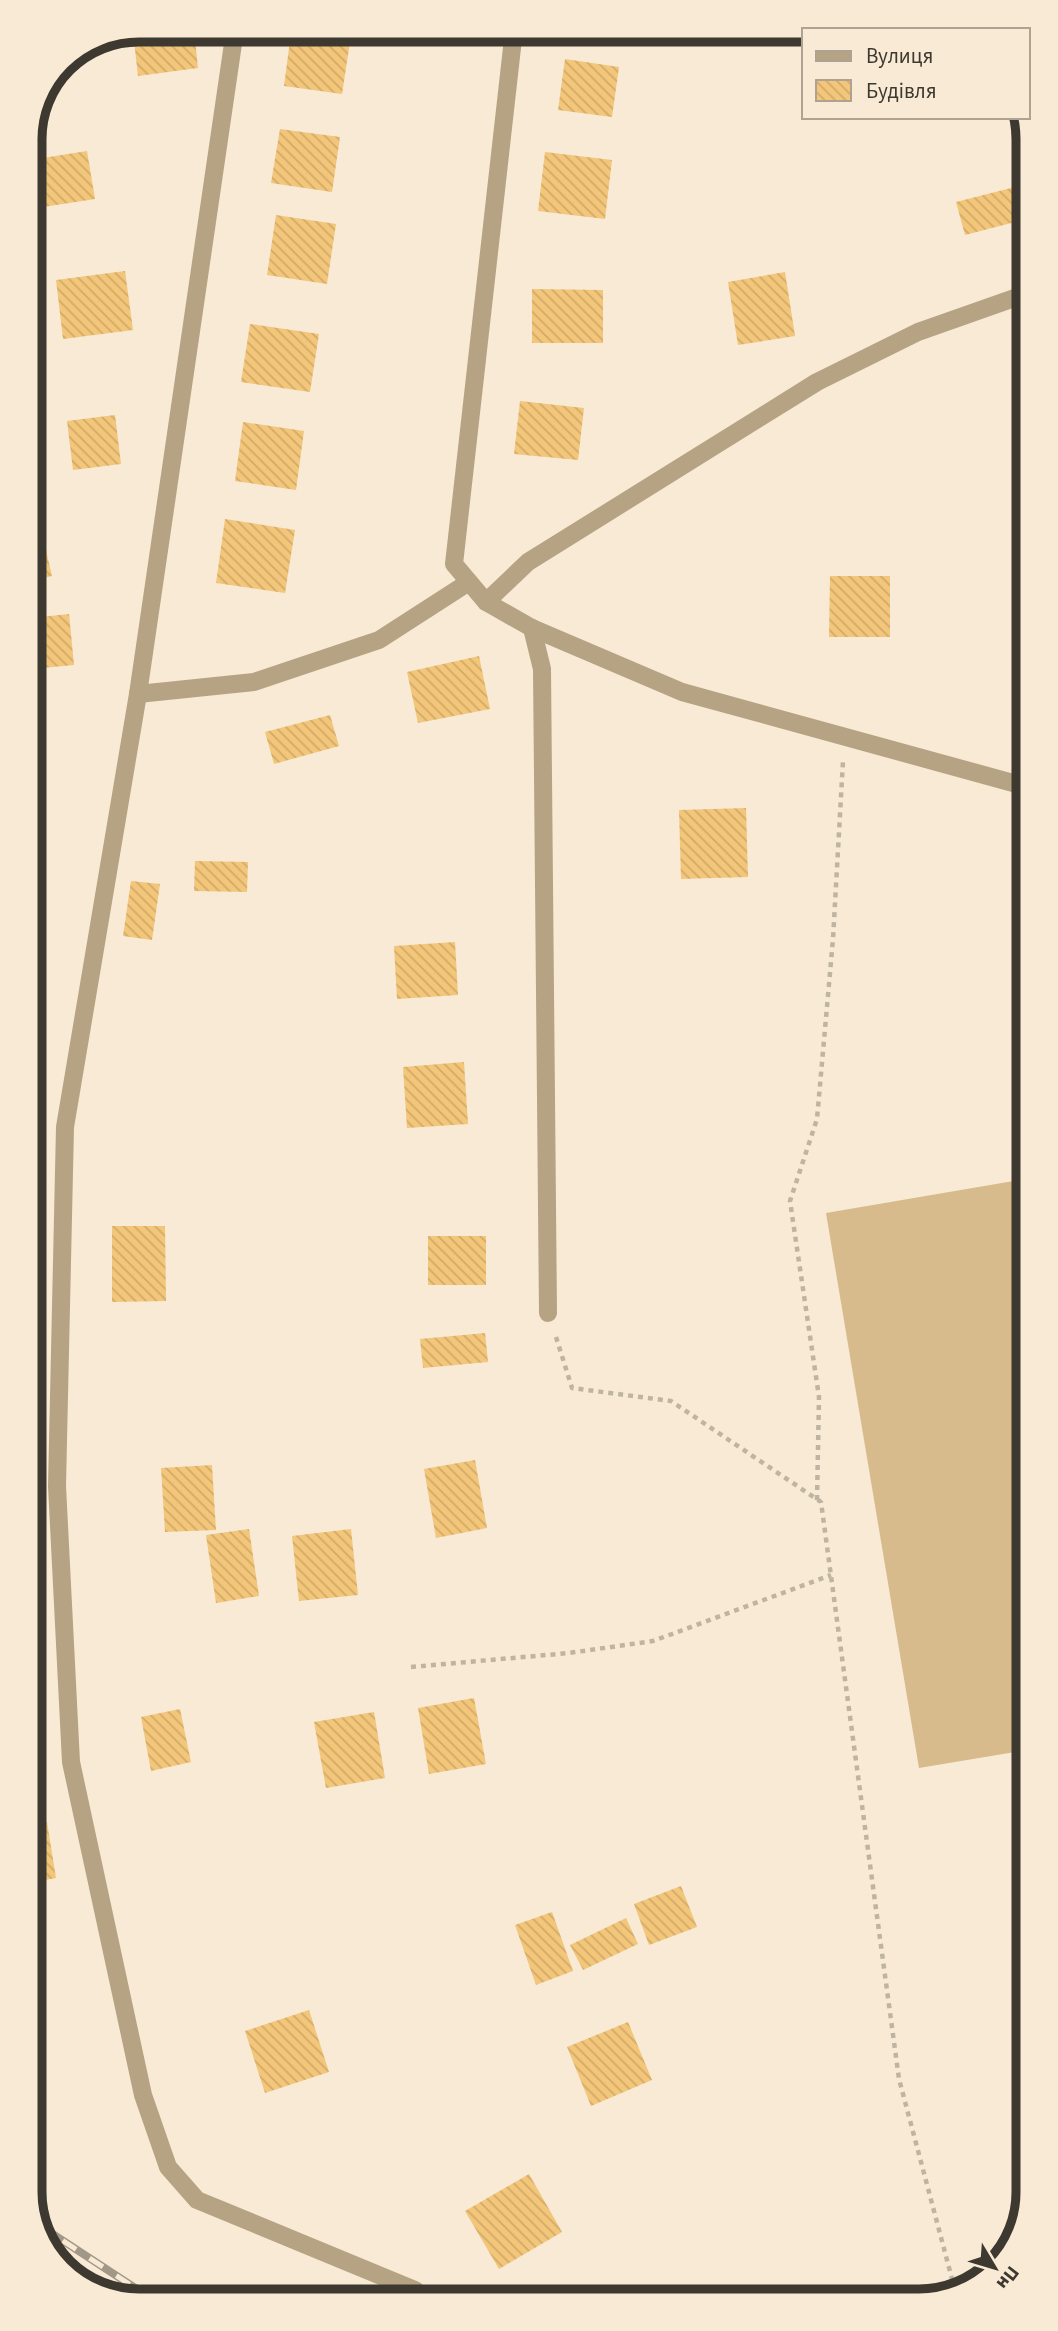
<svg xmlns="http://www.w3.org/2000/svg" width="1058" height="2331" font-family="'Source Sans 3',sans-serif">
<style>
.garden{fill:#d7bb8d}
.building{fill:url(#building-back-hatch)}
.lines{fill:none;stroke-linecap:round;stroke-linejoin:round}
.path{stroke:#bfb4a2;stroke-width:4.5;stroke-dasharray:5 5;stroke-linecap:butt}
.minor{stroke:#b6a384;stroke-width:18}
.rail-casing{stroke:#a29888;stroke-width:8}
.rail{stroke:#f8ead4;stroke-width:5;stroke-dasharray:16;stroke-linecap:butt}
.rim{fill:none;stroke:#3e3930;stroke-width:9}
</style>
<defs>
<pattern id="building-back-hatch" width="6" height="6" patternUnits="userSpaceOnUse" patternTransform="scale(1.75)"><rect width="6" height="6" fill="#f3c67a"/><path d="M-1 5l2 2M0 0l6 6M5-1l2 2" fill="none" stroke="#d1ab6a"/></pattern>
</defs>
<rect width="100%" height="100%" fill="#f8ead4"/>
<polygon class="garden" points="1025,1179 1027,1750 919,1768 826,1213"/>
<g class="building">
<polygon points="139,30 194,30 198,68 138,76 133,32"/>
<polygon points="291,33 350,42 342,94 284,86"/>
<polygon points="565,59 619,67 612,117 558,110"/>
<polygon points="280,129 340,137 332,192 271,183"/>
<polygon points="87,151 95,199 30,209 30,160"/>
<polygon points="545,152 612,160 605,219 538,211"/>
<polygon points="1023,185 1023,220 965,235 956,202"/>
<polygon points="276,215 336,224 327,284 267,275"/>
<polygon points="125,271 133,330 63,339 56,280"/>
<polygon points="785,272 795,336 738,345 728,282"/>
<polygon points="532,289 603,290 603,343 532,343"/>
<polygon points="250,324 319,334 310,392 241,382"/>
<polygon points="520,401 584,408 578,460 514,454"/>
<polygon points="115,415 121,464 73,470 67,421"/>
<polygon points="243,422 304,431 296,490 235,481"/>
<polygon points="225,519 295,530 285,593 216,583"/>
<polygon points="46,550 52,576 31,581 31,553"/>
<polygon points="830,576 890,576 890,637 829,637"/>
<polygon points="69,614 74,665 31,669 31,618"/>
<polygon points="479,656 490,709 418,723 407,672"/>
<polygon points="330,715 339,746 274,764 265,732"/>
<polygon points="32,800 34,800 36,825 32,826"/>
<polygon points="746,808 748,877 681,879 679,810"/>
<polygon points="195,861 248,862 247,892 194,891"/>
<polygon points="131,881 160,884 152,940 123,936"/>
<polygon points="455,942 458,995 397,999 394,946"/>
<polygon points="32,989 34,989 36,1009 32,1009"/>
<polygon points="464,1062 468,1124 407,1128 403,1067"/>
<polygon points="112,1226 165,1226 166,1301 112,1302"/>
<rect x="428" y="1236" width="58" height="49"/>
<polygon points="485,1333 488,1362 423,1368 420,1339"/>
<polygon points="475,1460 487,1528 436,1538 424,1469"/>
<polygon points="212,1465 216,1530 165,1532 161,1468"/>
<polygon points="249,1529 259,1596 216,1603 206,1535"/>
<polygon points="351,1529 358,1595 299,1601 292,1536"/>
<polygon points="474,1698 486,1764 429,1774 418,1708"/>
<polygon points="180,1709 191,1762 151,1771 141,1717"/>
<polygon points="374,1712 385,1778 326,1788 314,1722"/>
<polygon points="47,1822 56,1878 35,1882 35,1824"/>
<polygon points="681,1886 697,1927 649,1945 634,1904"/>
<polygon points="552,1912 573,1971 536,1985 515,1925"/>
<polygon points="626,1918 638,1944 583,1970 570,1945"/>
<polygon points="309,2010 329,2072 265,2093 245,2031"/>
<polygon points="628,2022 652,2080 591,2106 567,2047"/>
<polygon points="529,2174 562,2232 499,2269 465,2211"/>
</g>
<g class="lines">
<g class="path">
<polyline points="556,1337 572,1388 671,1401 821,1502 899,2079 956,2294"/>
<polyline points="817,1500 819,1397 790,1201 817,1119 833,939 843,761"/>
<polyline points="411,1667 569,1653 653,1641 831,1575"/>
</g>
<g class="minor">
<polyline points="235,30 138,694 65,1127 57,1486 71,1762 143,2095 168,2167 197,2200 415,2290 425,2299"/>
<polyline points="514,30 454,564 486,602 532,628 682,692 1024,786"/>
<polyline points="486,602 528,562 817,382 918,332 1023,295"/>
<polyline points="532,628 542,669 548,1313"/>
<polyline points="138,694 254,682 379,640 469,582"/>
</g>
<g class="rail-casing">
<polyline id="rail" points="36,2223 155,2301"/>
</g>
<use href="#rail" class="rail"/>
</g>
<path d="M0 0H1058V2331H0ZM139 42H919A97 97 0 0 1 1016 139V2192A97 97 0 0 1 919 2289H139A97 97 0 0 1 42 2192V139A97 97 0 0 1 139 42Z" fill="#f8ead4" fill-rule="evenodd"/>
<path class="rim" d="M139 42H919A97 97 0 0 1 1016 139V2192A97 97 0 0 1 919 2289H139A97 97 0 0 1 42 2192V139A97 97 0 0 1 139 42Z"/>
<rect x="802" y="28" width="228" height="91" fill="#f8ead4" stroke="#aea392" stroke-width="2"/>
<rect x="816" y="51" width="35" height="10" fill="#b6a384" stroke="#aea392" stroke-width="2"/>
<text x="866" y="63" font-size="21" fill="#3e3930">Вулиця</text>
<rect x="816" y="80" width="35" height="21" fill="url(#building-back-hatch)" stroke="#aea392" stroke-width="2"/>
<text x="866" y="98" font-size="21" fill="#3e3930">Будівля</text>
<g transform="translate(995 2268) rotate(128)" stroke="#f8ead4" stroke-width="5" paint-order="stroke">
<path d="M0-5L12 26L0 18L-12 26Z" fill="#3e3930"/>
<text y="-10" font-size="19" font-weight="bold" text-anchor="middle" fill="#3e3930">Пн</text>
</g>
</svg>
